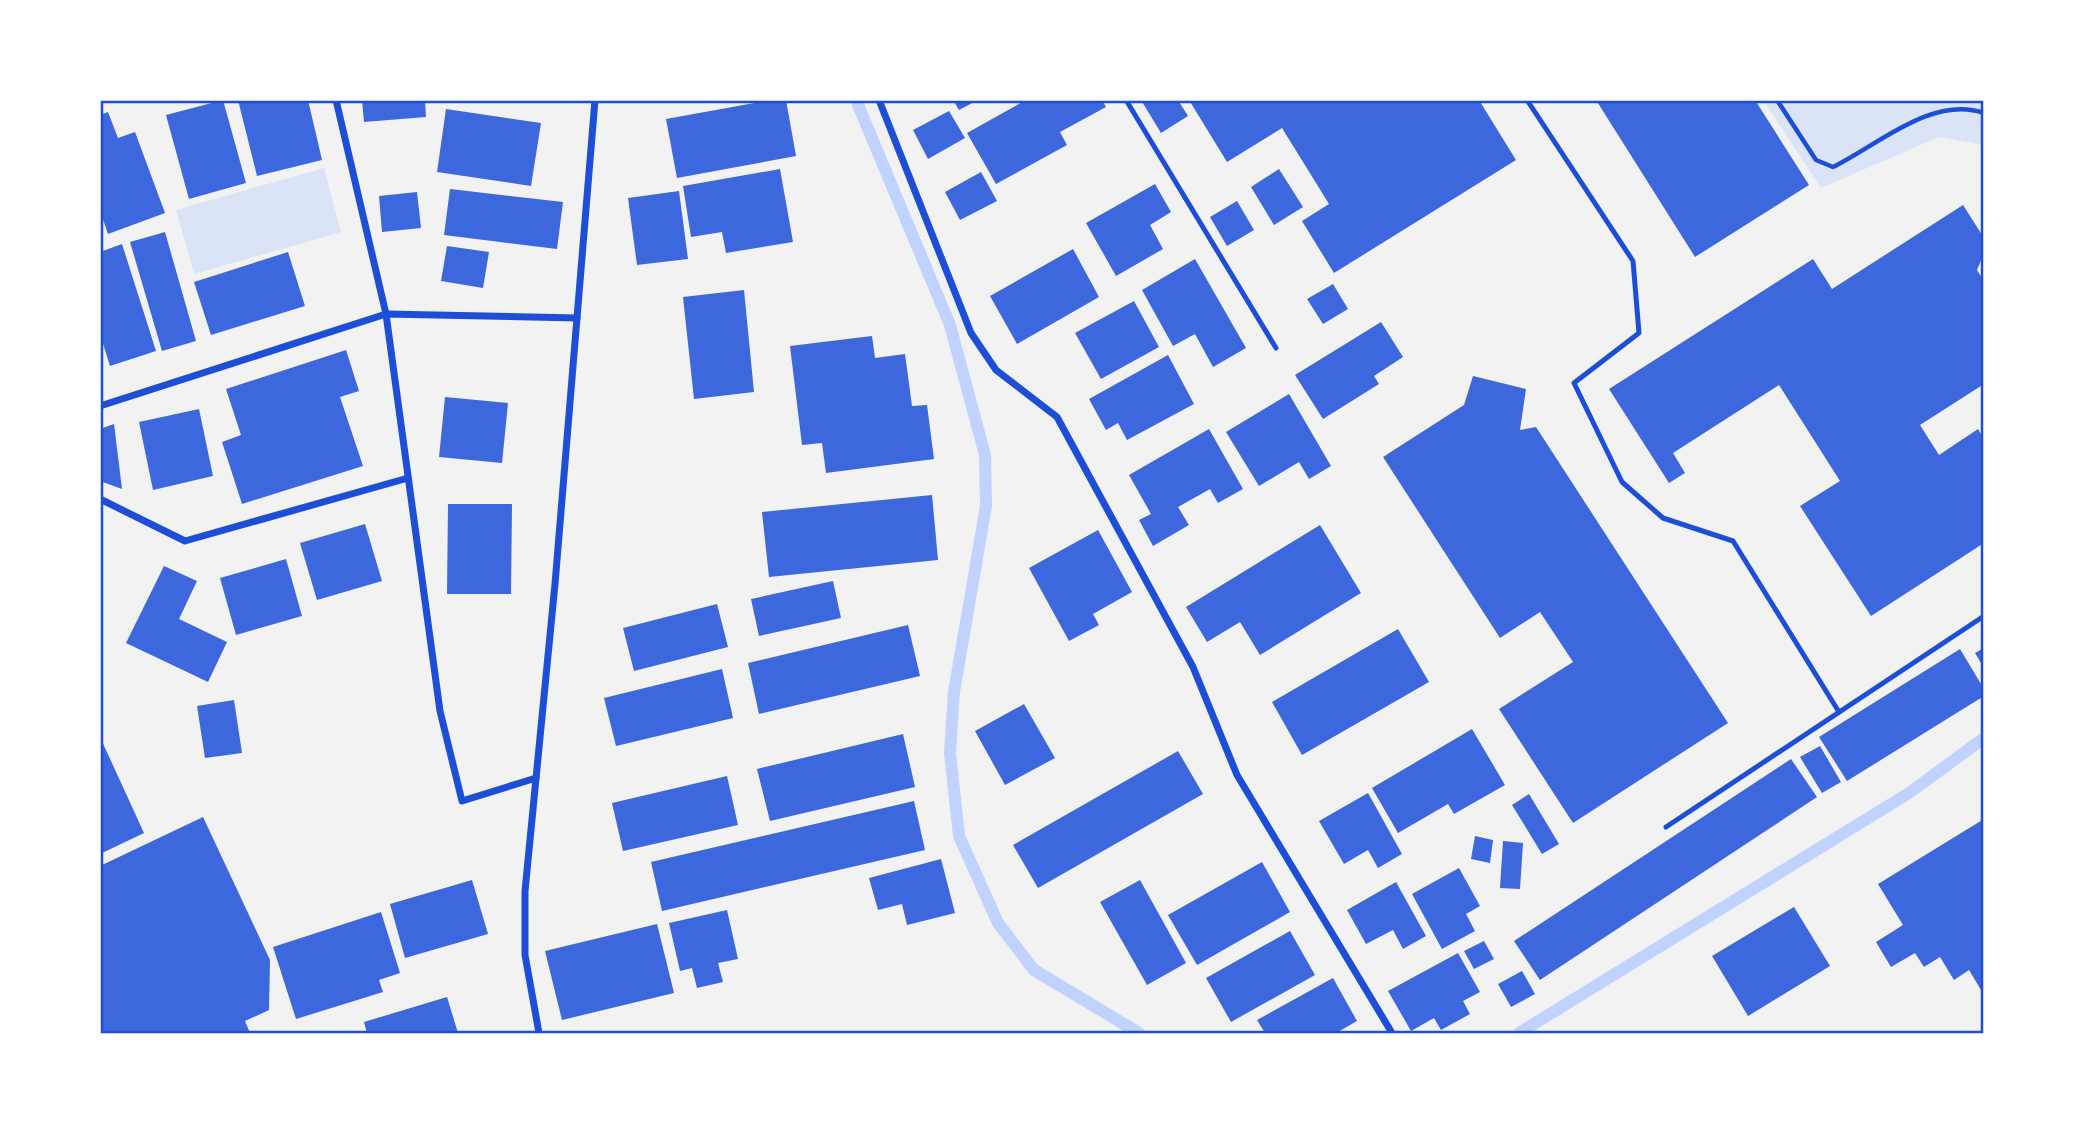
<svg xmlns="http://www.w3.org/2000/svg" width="2084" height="1133" font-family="'Varela Round',sans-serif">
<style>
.green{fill:#dbe4f7}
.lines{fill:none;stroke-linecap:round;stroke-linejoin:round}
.stream{stroke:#bfd3fe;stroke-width:12}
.building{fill:#3d67dc}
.path{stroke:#1d4ed8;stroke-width:4.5}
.service{stroke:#1d4ed8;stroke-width:5}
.minor{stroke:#1d4ed8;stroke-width:7}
.neatline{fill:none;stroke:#1d4ed8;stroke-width:2.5}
</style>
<rect width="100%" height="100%" fill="#f2f2f2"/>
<g class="green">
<polygon points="1763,100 1984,100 1984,145 1939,137 1821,188"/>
<polygon points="324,168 341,232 194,274 176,210"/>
</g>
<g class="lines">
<g class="stream">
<polyline points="856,100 950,325 985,455 986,506 954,692 950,753 959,836 998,923 1034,970 1139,1033"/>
<polyline points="1519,1033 1909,793 1984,738"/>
</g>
</g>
<g class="building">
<polygon points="223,100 246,183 189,199 166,115"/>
<polygon points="238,100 308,100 322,160 257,176"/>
<polygon points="362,100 425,100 426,117 364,122"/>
<polygon points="771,100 786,100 796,156 677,178 666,119"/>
<polygon points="953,100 978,100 959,110"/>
<polygon points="1026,100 1102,100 1106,107 1060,132 1067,145 996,184 967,133"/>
<polygon points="1141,100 1178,100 1188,116 1161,133"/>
<polygon points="1189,100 1479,100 1516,160 1334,273 1302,221 1329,204 1282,128 1227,162"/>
<polygon points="1596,100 1755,100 1809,185 1695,257"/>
<polygon points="446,109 541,123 531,186 437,172"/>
<polygon points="949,111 965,138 928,159 913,130"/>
<polygon points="108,112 118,138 135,132 165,213 108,234 100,211 100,115"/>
<polygon points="780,169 793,242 726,253 722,232 691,237 683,186"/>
<polygon points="1279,169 1303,207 1274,225 1251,187"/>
<polygon points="981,172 997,201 960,220 945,192"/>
<polygon points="1155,184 1171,212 1150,225 1163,249 1116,276 1086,223"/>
<polygon points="450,189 563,202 557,249 444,235"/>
<polygon points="679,191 688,259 637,265 628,198"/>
<polygon points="417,192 421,228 382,232 379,196"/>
<polygon points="1237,201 1254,230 1227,246 1210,217"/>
<polygon points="1963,205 1984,238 1984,253 1977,270 1982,278 1984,276 1984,384 1920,425 1939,455 1978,429 1984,439 1984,543 1871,616 1800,506 1840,481 1779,385 1673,453 1685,473 1669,483 1609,389 1813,259 1832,289"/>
<polygon points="165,232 196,341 162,351 130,242"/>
<polygon points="122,244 156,351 110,366 100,334 100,252"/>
<polygon points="447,246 489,252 483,288 441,281"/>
<polygon points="1073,249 1099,297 1017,344 990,296"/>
<polygon points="288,252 305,306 211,335 194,282"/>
<polygon points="1195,259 1246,348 1213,367 1195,334 1173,346 1142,290"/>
<polygon points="1333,284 1348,309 1323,324 1307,299"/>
<polygon points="744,290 754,392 694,399 683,297"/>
<polygon points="1134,301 1159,347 1101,379 1075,333"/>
<polygon points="1381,322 1403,357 1374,376 1379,384 1323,419 1295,375"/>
<polygon points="872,336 875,358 905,354 912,406 927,405 934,459 826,473 822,443 802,445 790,346"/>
<polygon points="346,350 359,391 340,397 363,466 242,504 222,442 241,435 226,389"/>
<polygon points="1168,355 1194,404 1127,440 1118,423 1106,430 1089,399"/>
<polygon points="1473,376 1526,389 1520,430 1536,427 1728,723 1573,823 1499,709 1573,662 1540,612 1500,638 1383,457 1464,405"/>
<polygon points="1289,394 1331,466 1309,479 1299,462 1259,486 1226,432"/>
<polygon points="445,397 508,403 502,463 439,457"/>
<polygon points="199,409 213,476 153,490 139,422"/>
<polygon points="114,424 122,489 100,481 100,429"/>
<polygon points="1209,429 1243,489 1218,503 1210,489 1178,507 1189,525 1153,546 1139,520 1151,514 1129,475"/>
<polygon points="932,495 938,560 769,577 762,512"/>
<polygon points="448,504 512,504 511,594 447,594"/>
<polygon points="365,524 382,581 317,600 300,543"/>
<polygon points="1320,525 1361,593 1260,655 1240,622 1207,642 1186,607"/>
<polygon points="1098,530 1132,592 1093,614 1099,625 1069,641 1029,568"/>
<polygon points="286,559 302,616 236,635 220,578"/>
<polygon points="164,566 197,581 179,619 227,642 208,682 126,643"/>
<polygon points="833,581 841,618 759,636 751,599"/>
<polygon points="717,604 728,647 634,671 623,628"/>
<polygon points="908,625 920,676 759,714 748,663"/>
<polygon points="1398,629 1429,682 1302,755 1272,702"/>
<polygon points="1984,648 1984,668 1975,653"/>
<polygon points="1960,649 1984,689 1984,696 1847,781 1819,737"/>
<polygon points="722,669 733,718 616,746 604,698"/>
<polygon points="234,700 242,753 205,758 197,706"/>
<polygon points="1024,704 1055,758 1005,785 975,731"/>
<polygon points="1472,729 1505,785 1454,814 1448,804 1398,833 1372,788"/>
<polygon points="903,734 915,787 770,821 757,769"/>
<polygon points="100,737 144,833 100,854"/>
<polygon points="1820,746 1841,782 1822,793 1800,757"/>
<polygon points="1178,751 1203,794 1038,888 1013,845"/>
<polygon points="1791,759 1817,797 1540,980 1514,941"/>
<polygon points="727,776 738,825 623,851 612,803"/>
<polygon points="1368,793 1402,854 1378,868 1368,850 1344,864 1319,821"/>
<polygon points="1529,794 1559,844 1542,854 1512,805"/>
<polygon points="914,801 925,850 662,911 651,862"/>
<polygon points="203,817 270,960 269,1010 245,1021 250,1033 100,1033 100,866"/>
<polygon points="1984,819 1984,995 1969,970 1954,980 1940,957 1924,967 1915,953 1891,967 1876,942 1903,925 1878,884"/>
<polygon points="1475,836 1493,840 1490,863 1471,859"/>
<polygon points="1503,841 1523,843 1520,889 1500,888"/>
<polygon points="941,859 955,913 907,925 902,904 878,910 869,878"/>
<polygon points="1262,862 1290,912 1197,965 1168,915"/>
<polygon points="1459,868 1480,906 1466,914 1475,931 1442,949 1412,894"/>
<polygon points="472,880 488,934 405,958 390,904"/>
<polygon points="1140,880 1186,963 1147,985 1100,902"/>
<polygon points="1396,882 1426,936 1403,949 1393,930 1366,944 1347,910"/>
<polygon points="1794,907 1830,966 1748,1016 1712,956"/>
<polygon points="727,910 738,959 718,963 723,982 697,988 692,968 680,971 669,923"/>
<polygon points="381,912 400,973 379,980 383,992 296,1019 273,947"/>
<polygon points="657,924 674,993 562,1020 545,951"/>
<polygon points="1290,931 1315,975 1231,1022 1206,978"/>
<polygon points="1484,941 1494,959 1474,969 1464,951"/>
<polygon points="1458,953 1480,992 1463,1001 1470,1014 1441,1030 1434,1018 1411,1031 1388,991"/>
<polygon points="1522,971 1535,994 1511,1007 1498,984"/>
<polygon points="1333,978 1357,1021 1336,1033 1265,1033 1257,1020"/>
<polygon points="447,997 458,1033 367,1033 364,1022"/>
</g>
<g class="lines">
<path class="path" d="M1777 100 1816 160 1833 167C1878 145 1932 95 1984 113"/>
<g class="service">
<polyline points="1126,100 1276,348"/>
<polyline points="1527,100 1633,261 1639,333 1574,383 1622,482 1663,518 1733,541 1839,712"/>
<polyline points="1666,827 1984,616"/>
</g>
<g class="minor">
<polyline points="336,100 386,314 440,711 462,801 536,778"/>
<polyline points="879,100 971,333 996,370 1057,417 1193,667 1237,775 1392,1033"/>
<polyline points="100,406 386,314 577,318"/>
<polyline points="100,499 185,541 408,478"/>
<polyline points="539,1033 525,955 525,891 555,584 595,100"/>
</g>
</g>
<rect width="2084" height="1133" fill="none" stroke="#ffffff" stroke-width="203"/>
<rect x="102" y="102" width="1880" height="930" class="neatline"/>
</svg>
